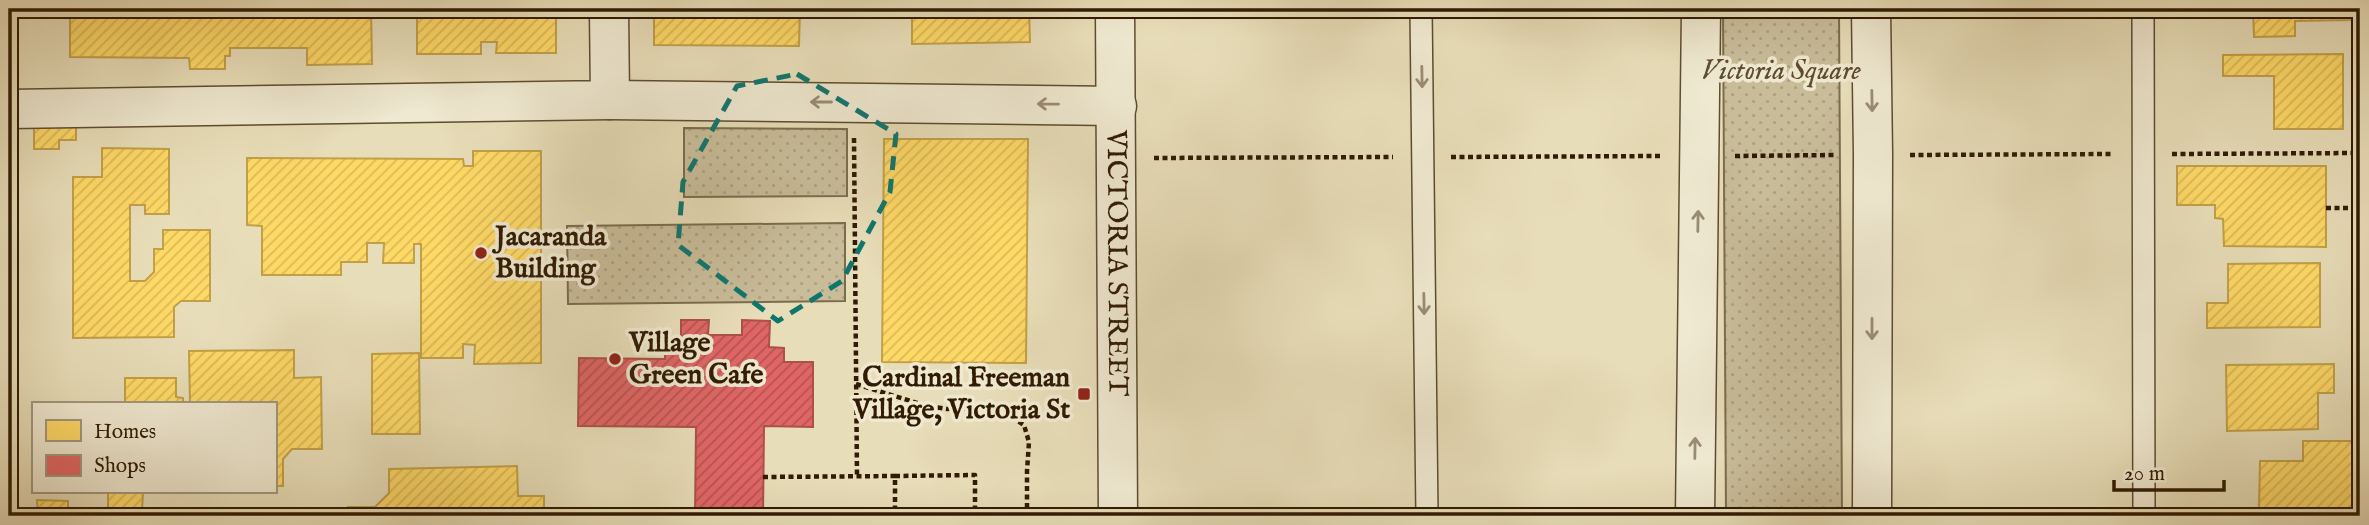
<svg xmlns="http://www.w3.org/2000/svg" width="2369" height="525" font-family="'IM FELL English',serif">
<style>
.green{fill:url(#green-dots);stroke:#7c6c4e;stroke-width:2}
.homes{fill:url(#homes-hatch);stroke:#c1a048;stroke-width:2}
.shops{fill:url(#shops-hatch);stroke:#ac5048;stroke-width:2}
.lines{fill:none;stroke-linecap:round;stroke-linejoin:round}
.lane-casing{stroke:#5e4c30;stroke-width:24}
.street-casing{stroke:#5e4c30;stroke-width:41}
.path{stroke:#311b03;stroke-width:4.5;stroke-dasharray:5 3.5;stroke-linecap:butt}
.lane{stroke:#efe9d1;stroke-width:21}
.street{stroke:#efe9d1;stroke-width:38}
.oneway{stroke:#9a8c74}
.marked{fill:none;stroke:#0f766e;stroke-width:5;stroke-dasharray:14 9;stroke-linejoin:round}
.poi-dot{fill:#8f2418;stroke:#efe9d1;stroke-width:2.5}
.labels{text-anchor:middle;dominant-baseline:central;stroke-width:7;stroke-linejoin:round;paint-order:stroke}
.park-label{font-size:28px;font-style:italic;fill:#5e4b30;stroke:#efe9d1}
.poi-label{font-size:28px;font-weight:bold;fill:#311b03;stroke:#efe9d1;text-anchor:start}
.street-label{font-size:28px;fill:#311b03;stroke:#efe9d1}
</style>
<defs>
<pattern id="green-dots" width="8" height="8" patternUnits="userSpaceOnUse" patternTransform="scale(1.75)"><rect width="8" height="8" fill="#c8bc99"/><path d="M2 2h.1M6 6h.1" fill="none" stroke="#aca182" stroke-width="1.8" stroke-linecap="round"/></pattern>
<pattern id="homes-hatch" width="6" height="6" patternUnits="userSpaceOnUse" patternTransform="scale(1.75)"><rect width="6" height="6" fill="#ffd966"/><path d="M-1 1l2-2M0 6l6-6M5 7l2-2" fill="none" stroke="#dbba57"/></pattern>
<pattern id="shops-hatch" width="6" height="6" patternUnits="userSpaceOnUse" patternTransform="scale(1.75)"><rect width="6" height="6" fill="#e06666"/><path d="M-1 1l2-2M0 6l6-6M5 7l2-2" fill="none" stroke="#b65352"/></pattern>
</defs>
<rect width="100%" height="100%" fill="#e7ddb8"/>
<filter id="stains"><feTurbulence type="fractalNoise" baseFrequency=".00286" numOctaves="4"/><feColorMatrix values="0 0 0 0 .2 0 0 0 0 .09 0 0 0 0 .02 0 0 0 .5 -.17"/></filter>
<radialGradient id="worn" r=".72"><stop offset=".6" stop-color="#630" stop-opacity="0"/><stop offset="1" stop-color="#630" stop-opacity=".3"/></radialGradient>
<g class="green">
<polygon points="1723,9 1839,9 1842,516 1726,516"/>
<polygon points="684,128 847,129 847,196 684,197"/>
<polygon points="845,223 845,301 568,304 567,226"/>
</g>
<g class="homes">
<polygon points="70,9 371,9 372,64 307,65 307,48 230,48 230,56 225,56 225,69 190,69 189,58 70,57"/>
<polygon points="417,9 556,9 556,53 496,53 497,42 481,42 481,54 417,54"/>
<polygon points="654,9 800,9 799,46 654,45"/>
<polygon points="912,9 1029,9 1030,42 912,44"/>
<polygon points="2253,9 2353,9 2353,20 2295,21 2295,36 2254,37"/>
<polygon points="2343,54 2343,129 2274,129 2274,76 2223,76 2223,55"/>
<polygon points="34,122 76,122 76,140 59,140 59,149 34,149"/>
<polygon points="884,139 1028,139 1026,363 882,362"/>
<polygon points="102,148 169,149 169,214 145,214 145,205 130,205 130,281 145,281 154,272 154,249 163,249 163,230 210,230 210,301 181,301 174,307 174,337 73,338 73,177 102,177"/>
<polygon points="473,151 541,151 541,363 474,364 475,345 463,344 463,358 421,358 421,244 414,244 414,263 383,263 384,243 367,243 367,262 341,262 341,275 262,275 262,226 247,225 247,158 463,159 464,166 473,166"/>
<polygon points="2177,166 2326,166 2326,247 2224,246 2223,219 2215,218 2215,205 2177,205"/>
<polygon points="2320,263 2320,327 2207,328 2207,303 2228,303 2228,264"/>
<polygon points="294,350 294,378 321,377 322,449 292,449 283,459 283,486 275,486 275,404 190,404 189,351"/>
<polygon points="419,353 420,434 372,434 372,354"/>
<polygon points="2334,364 2334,393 2318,393 2318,429 2227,431 2226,365"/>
<polygon points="125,378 176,378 176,397 183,398 183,404 125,404"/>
<polygon points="2303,441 2359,441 2358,508 2259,508 2260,461 2303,461"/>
<polygon points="517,466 518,496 544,496 544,516 348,516 348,507 375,507 389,493 389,469"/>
<polygon points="108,492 143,492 142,512 154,512 153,516 108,516"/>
<polygon points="37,500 68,501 68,516 38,516"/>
<polygon points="2259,514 2259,516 2169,516 2169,515"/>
</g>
<polygon class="shops" points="681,320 709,320 708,335 742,335 742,320 770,321 769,347 784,348 784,362 813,362 813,427 764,426 763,516 695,516 696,427 578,426 579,358 665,359 665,347 681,347"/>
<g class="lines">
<g class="lane-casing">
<g id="lane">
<polyline points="1421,9 1427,516"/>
<polyline points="2143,9 2144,516"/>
</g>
</g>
<g class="street-casing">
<g id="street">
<path id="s1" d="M1115 9 1118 516"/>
<polyline points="1871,9 1873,155 1872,516"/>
<polyline points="610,100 1117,106"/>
<polyline points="9,109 610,100 609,9"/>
<polyline points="1695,516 1701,9"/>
</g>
</g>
<g class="path">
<polyline points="854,138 857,477"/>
<polyline points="2172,154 2360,153"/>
<polyline points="1910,155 2114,154"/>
<polyline points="1735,156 1834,155"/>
<polyline points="1451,157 1663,156"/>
<polyline points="1154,158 1393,157"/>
<polyline points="2326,208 2360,208"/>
<polyline points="856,384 927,406 947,409 987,407 998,409 1024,425 1029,442 1027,471 1027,516"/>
<polyline points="895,476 975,475 975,516"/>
<polyline points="763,477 895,476 895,516"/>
</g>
<use href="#lane" class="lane"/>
<use href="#street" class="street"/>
</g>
<defs><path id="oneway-shaft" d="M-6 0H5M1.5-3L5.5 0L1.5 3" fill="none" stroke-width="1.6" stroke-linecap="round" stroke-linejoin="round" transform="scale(1.75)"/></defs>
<g class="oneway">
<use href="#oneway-shaft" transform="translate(1422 77) rotate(89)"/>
<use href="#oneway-shaft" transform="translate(1872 101) rotate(89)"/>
<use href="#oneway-shaft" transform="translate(821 102) rotate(-180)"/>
<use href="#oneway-shaft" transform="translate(1048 104) rotate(-179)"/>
<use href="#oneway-shaft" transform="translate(1698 221) rotate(-89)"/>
<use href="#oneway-shaft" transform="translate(1424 304) rotate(89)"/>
<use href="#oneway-shaft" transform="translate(1872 329) rotate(90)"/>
<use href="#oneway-shaft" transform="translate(1695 448) rotate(-89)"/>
</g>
<path class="marked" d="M797 74 896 134 890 192 842 281 778 321 678 245 683 182 737 86Z"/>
<g class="poi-dot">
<circle cx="481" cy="253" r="7"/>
<circle cx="615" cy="359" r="7"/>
<rect x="1077" y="387" width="14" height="14" rx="3.5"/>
</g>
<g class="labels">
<g class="park-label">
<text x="1781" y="71">Victoria Square</text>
</g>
<g class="poi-label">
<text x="495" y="237">Jacaranda<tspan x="495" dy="32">Building</tspan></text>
<text x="629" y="343">Village<tspan x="629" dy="32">Green Cafe</tspan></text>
<text x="1070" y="378" text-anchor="end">Cardinal Freeman<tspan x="1070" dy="32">Village, Victoria St</tspan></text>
</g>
<g class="street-label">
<text stroke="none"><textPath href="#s1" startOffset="254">VICTORIA STREET</textPath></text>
</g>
</g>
<rect width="2369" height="525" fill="none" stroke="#e7ddb8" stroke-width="35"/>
<rect x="10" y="10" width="2348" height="504" fill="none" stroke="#311b03" stroke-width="3.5"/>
<rect x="18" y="18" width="2334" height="490" fill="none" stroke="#311b03" stroke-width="2"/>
<rect x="32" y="402" width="245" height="91" fill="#efe9d1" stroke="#a3977f" stroke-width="2"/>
<rect x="46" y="420" width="35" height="21" fill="#ffd966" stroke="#a3977f" stroke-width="2"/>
<text x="94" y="438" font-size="21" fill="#311b03">Homes</text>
<rect x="46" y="455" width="35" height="21" fill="#e06666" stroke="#a3977f" stroke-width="2"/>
<text x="94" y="472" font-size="21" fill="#311b03">Shops</text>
<path d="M2114 480v10h110v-10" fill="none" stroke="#311b03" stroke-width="3.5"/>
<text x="2124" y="480" font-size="21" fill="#311b03" stroke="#efe9d1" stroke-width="5" paint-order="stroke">20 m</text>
<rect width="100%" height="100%" filter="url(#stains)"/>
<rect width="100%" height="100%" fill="url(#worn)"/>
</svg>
